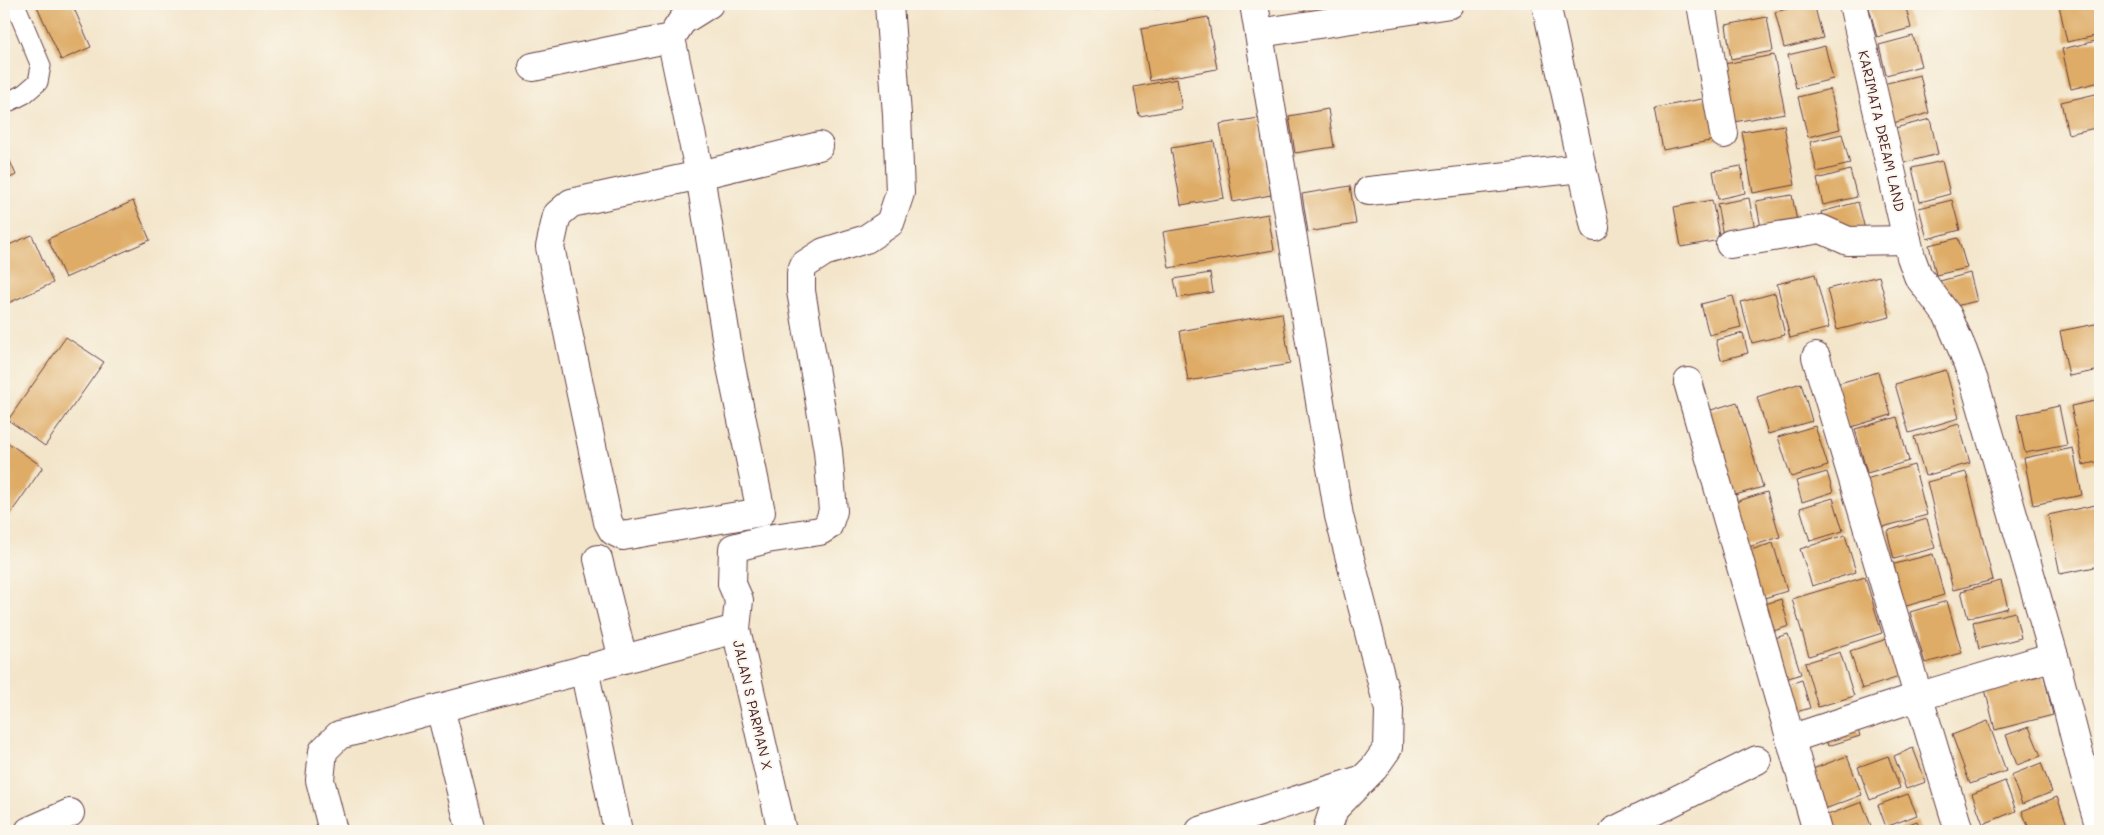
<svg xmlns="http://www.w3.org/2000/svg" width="2104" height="835" font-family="Mali,sans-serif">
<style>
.building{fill:#deac66}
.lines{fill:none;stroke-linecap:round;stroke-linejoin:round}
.service-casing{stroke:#633d43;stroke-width:21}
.minor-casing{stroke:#633d43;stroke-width:30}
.service{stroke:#fff;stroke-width:19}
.minor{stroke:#fff;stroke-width:28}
.labels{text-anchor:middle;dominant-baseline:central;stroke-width:4;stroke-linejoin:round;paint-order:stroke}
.street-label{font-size:14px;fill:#4a1f2b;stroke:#fbf7ec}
</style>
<rect width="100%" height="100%" fill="#fbf7ec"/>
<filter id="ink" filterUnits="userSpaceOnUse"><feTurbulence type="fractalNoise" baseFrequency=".02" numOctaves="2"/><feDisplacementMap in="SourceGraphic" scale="10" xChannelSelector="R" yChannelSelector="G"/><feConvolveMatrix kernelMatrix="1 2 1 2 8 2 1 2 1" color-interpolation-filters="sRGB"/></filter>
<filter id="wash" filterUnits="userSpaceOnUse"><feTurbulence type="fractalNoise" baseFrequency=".0096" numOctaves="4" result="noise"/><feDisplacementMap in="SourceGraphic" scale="20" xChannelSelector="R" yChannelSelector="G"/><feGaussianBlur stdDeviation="1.12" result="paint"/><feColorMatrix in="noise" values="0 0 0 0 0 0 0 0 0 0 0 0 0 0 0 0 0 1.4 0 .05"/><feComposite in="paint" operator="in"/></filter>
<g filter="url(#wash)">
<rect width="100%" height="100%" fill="#f3e5ca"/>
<g id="blocks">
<g class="building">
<polygon points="36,4 72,4 91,47 61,60"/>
<polygon points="1155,4 1183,4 1183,5 1156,9"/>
<polygon points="1304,4 1336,4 1338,16 1307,21"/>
<polygon points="1806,4 1814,4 1823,38 1784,48 1775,12"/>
<polygon points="1868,4 1905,4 1911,28 1877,37"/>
<polygon points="2064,4 2100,4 2100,35 2067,42 2059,5"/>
<polygon points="1208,17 1217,69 1150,81 1141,29"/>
<polygon points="1767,17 1773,51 1731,59 1726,25"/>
<polygon points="1913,36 1921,66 1886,75 1879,45"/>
<polygon points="2100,40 2100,82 2071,89 2062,49"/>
<polygon points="1825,46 1833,79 1796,88 1788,55"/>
<polygon points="1774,55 1785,113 1734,122 1724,64"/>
<polygon points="1920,75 1929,113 1893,123 1883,84"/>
<polygon points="1177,79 1182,109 1139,116 1134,87"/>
<polygon points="1830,89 1840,129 1808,137 1798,97"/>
<polygon points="2100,93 2100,127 2068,134 2061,102"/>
<polygon points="1712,97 1720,139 1663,150 1655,108"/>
<polygon points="1328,109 1334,147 1295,153 1289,116"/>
<polygon points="1259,118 1271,195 1233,202 1220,124"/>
<polygon points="1930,119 1938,154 1903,163 1895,128"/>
<polygon points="1784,125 1795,185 1753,193 1742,132"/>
<polygon points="1842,134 1850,164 1817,172 1810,142"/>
<polygon points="1214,141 1224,198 1181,205 1171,148"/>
<polygon points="4,147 16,175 4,181"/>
<polygon points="1942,161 1950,194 1920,202 1912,168"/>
<polygon points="1741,166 1745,193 1718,199 1713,171"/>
<polygon points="1850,170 1857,197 1823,205 1817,179"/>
<polygon points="1350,186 1356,224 1308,232 1302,194"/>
<polygon points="1792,195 1799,232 1763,238 1756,201"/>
<polygon points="1749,198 1756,235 1724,241 1717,204"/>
<polygon points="1712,200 1720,240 1681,247 1674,207"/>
<polygon points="1952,200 1960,230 1927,239 1919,208"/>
<polygon points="133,201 150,240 65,278 48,239"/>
<polygon points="1858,202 1866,233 1829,243 1821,212"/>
<polygon points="1268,214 1274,250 1169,268 1163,232"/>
<polygon points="32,235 53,283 4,305 4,247"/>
<polygon points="1958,238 1967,268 1936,275 1929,245"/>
<polygon points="1210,273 1213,292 1178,298 1174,279"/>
<polygon points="1970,273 1977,301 1947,308 1940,281"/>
<polygon points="1815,274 1829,328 1790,338 1777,284"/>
<polygon points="1879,276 1890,317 1837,330 1827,289"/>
<polygon points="1775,293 1785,335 1752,343 1741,302"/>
<polygon points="1733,296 1741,327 1709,335 1701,304"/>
<polygon points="1282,313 1290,364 1188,381 1180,331"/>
<polygon points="2100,323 2100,370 2069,376 2060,331"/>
<polygon points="1743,333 1748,353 1721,360 1716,340"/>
<polygon points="66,337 104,362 45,446 8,420"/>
<polygon points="1946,370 1959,418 1909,433 1895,384"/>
<polygon points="1878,372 1891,415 1848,428 1836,384"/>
<polygon points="1801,383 1812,421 1768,434 1757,397"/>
<polygon points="2100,400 2100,461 2083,465 2071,406"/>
<polygon points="1737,402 1763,487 1718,500 1692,416"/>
<polygon points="2059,406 2067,445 2025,453 2017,415"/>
<polygon points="1897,417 1909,461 1867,473 1855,429"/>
<polygon points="1959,424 1970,463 1925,476 1914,437"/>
<polygon points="1815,426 1828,466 1791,477 1778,437"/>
<polygon points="4,440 43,467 4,523"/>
<polygon points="2073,448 2082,495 2033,505 2024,458"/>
<polygon points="1914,465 1927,515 1879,528 1866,479"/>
<polygon points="1827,472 1833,492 1802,502 1796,481"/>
<polygon points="1966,472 1993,580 1953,590 1927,482"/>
<polygon points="1767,492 1780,537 1739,550 1725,505"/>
<polygon points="1833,498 1843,531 1810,541 1800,508"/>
<polygon points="2100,504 2100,566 2060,574 2048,515"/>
<polygon points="1927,519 1935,548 1894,559 1887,531"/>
<polygon points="1845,535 1856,572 1812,586 1800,549"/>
<polygon points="1773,543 1787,591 1742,605 1728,557"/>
<polygon points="1933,554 1944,595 1903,607 1891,565"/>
<polygon points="1865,577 1882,633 1809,656 1792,599"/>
<polygon points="2001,581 2008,608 1968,618 1961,591"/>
<polygon points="1781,599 1789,626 1755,637 1747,610"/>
<polygon points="1947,601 1962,653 1925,663 1910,612"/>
<polygon points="2015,612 2021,638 1979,649 1973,622"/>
<polygon points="1788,634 1801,674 1767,685 1755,644"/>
<polygon points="1887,639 1899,677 1862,689 1850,651"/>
<polygon points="1840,652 1854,696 1818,707 1805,663"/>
<polygon points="2044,675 2053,715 1995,730 1985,689"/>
<polygon points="1802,680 1810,708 1779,717 1770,690"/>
<polygon points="1850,705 1860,736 1828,746 1819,715"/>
<polygon points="1988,721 2006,771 1970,784 1952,735"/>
<polygon points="2029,727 2041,756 2017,765 2006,735"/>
<polygon points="1913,748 1926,782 1906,789 1894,756"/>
<polygon points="1847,756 1862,795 1809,815 1794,776"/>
<polygon points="1888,756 1900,788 1870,800 1858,767"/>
<polygon points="2041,763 2052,792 2022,804 2011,775"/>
<polygon points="2005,781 2016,811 1983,824 1972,794"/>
<polygon points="1908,794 1917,815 1886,827 1878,805"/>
<polygon points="2057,797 2068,827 2057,831 2030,831 2022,811"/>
<polygon points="1862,802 1873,831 1822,831 1817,819"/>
<polygon points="1917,821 1921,831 1891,831"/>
</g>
</g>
</g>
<g filter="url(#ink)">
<use href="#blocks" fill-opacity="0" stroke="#633d43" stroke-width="1"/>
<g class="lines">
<g class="service-casing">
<polyline id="service" points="4,104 24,94 38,82 41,66 15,4"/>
</g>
<g class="minor-casing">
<g id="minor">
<polyline points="709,4 682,21 671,38 700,175 730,362 761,512 623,536 613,531 608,522 550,247 557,215 571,203 700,175 819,146"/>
<polyline points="1254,4 1339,516 1389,710 1388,748 1374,768 1334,809 1328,827 1329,831"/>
<polyline points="1546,4 1595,227"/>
<polyline points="1701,4 1724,134"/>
<polyline points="1853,4 1911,257 1918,276 1948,316 1963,351 1974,381 2054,656 2084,773 2100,828"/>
<polyline points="1259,33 1450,4"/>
<polyline points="533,67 671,38"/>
<polyline points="1369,191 1582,168"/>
<polyline points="1730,244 1821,229 1848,241 1907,240"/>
<polyline points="1816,357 1959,831"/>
<polyline points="1688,382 1817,831"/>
<polyline points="598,559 623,659"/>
<polyline points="584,669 618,831"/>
<polyline points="440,708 471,831"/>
<polyline points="1790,739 1917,697 2054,656"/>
<polyline points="29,831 70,813"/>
<polyline points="333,831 320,780 323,751 339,735 736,629"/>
<polyline points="782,831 736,629 739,600 732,584 733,548 767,539 820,531 828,526 833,511 828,451 801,291 801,273 804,265 824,252 866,239 890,223 900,193 897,115 889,4"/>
<polyline points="1200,831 1360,780"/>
<polyline points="1614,831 1757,760"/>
</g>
</g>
<use href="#service" class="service"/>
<use href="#minor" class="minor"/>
</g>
</g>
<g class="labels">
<g class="street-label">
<text transform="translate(1882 131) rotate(77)">KARIMATA DREAM LAND</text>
<text transform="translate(753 705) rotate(77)">JALAN S PARMAN X</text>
</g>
</g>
<rect width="2104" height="835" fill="none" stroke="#fbf7ec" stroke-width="20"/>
</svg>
